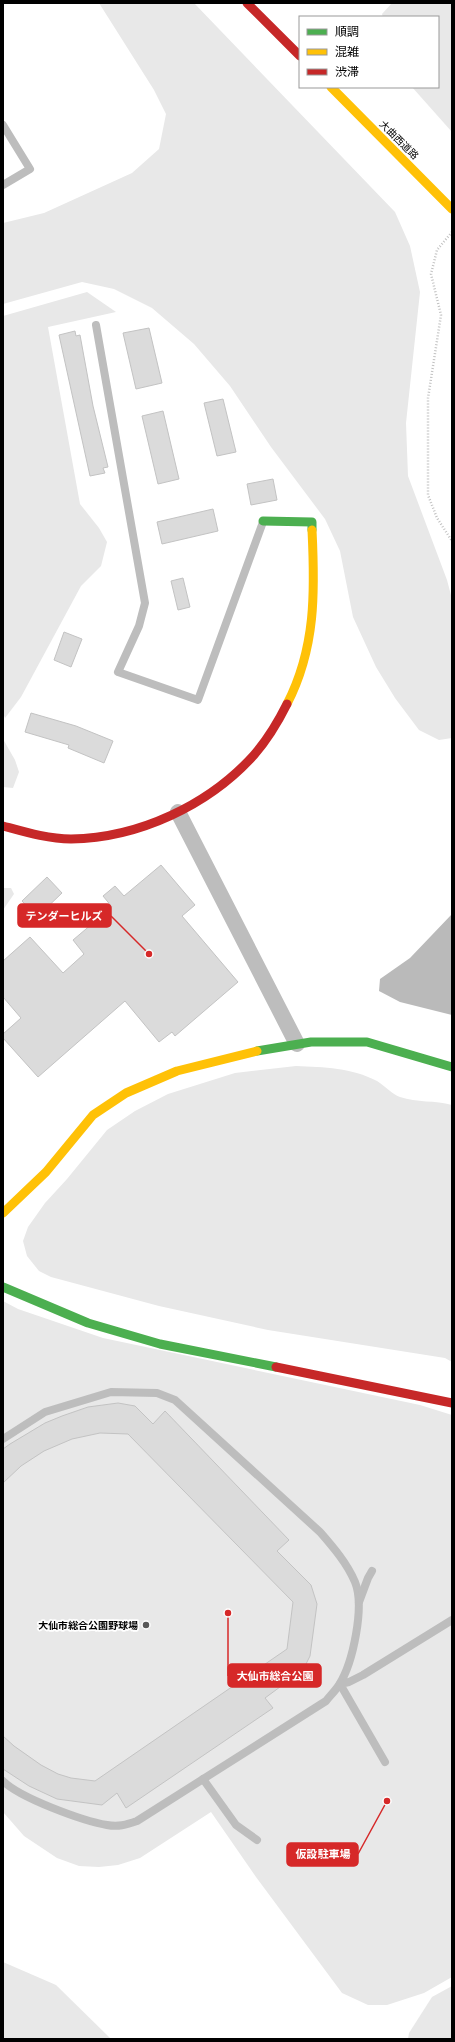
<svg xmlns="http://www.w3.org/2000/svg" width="455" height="2042" font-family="'IBM Plex Sans','Noto Sans JP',sans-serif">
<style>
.green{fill:#e8e8e8}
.water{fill:#bababa}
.building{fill:#dbdbdb;stroke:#c3c3c3}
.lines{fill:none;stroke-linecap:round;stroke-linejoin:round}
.path{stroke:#c2c2c2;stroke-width:2.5;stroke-dasharray:1 2;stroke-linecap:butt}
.lane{stroke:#bdbdbd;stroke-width:8}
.street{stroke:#bdbdbd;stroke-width:16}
.fast{stroke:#4caf50;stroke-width:9}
.slow{stroke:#ffc107;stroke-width:9}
.jam{stroke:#c62828;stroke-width:9}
.poi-dot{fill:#595959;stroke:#fff;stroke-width:1.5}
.labels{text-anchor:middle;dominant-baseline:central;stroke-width:3.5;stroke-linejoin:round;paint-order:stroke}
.street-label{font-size:10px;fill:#000;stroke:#fff}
.poi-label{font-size:10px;font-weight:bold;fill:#000;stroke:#fff;text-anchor:end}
.leader{fill:none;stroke:#d62828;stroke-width:1.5}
.callout-dot{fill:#d62828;stroke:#fff;stroke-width:1.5}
.callout{fill:#d62828;stroke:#d62828;stroke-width:1.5}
.callout-label{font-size:11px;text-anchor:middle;font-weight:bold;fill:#fff}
</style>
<rect width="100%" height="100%" fill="#fff"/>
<g class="green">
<polygon points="99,3 194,3 395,212 410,246 420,292 406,423 408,476 447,580 452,599 452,738 439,740 419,730 395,698 376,667 353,617 340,551 325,519 271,447 230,386 194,344 152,308 114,289 82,282 3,304 3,223 44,213 132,173 159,149 166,114 154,90"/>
<polygon points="392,3 452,3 452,132 412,87 438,87 438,17 383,17 382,14"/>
<polygon points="87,292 116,312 48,327 80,504 99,528 107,542 101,566 81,586 21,697 5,718 3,713 3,316"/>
<polygon points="3,739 15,760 19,772 13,788 3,787"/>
<polygon points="3,888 11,888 14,894 3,910"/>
<path d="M296 1066C324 1067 352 1068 377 1081 385 1086 392 1094 400 1097 417 1103 435 1100 452 1105V1362L445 1358 268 1330 159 1306 51 1277 39 1271 27 1256 23 1241 28 1227 45 1203 67 1179 107 1130 135 1111 168 1094 235 1073Z"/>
<polygon points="3,1301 18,1309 103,1338 420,1405 452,1415 452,1977 424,1993 387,2005 368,2005 342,1993 256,1877 211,1812 140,1858 118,1865 99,1867 79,1866 57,1858 24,1836 3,1812"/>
<polygon points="3,1962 56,1985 111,2039 3,2039"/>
<polygon points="452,1986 452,2039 408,2039 409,2033 432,1997"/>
</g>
<polygon class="water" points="452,914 452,1015 400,1002 379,991 380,979 410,958"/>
<g class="building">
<polygon points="149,328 162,383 136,389 123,333"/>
<polygon points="75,331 76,336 80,335 93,406 108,467 103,468 105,473 90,476 59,335"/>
<polygon points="223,399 236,452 217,456 204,403"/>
<polygon points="163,411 179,479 158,484 142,416"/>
<polygon points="273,479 277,500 251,505 247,484"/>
<polygon points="213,509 218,531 162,544 157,522"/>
<polygon points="183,578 190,607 178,610 171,581"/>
<polygon points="64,632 82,639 71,667 54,660"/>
<polygon points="31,713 76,726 113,741 104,763 68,748 69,745 25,732"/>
<polygon points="161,865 195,905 182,916 238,982 175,1036 172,1032 159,1042 125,1001 38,1077 3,1038 3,1034 21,1018 3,997 3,961 30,937 63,973 84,954 73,940 112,907 103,896 115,886 124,896"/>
<polygon points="47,877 62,893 37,917 22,901"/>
<polygon points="118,1403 135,1406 153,1424 165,1411 289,1540 277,1551 311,1585 317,1604 310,1656 303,1670 265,1698 273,1708 126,1808 117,1793 102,1805 57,1799 29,1786 3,1769 3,1736 14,1746 41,1765 58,1774 71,1778 95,1781 287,1649 293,1602 128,1434 100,1433 72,1439 44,1451 21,1466 3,1483 3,1449 10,1444 45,1423 62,1416 88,1407"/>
</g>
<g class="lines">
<polyline class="path" points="452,232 437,250 431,274 441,315 428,398 428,495 437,518 452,541"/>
<g class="lane">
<polyline points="3,125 30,169 3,185"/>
<polyline points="96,325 145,603 139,626 118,672 198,700 263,522"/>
<path d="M3 1439 45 1412 111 1392 157 1393 175 1400 320 1532C333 1547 347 1563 355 1582 365 1606 353 1663 339 1685 335 1691 330 1696 326 1701L137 1821C126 1825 118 1827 107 1825 83 1821 20 1798 3 1781"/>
<polyline points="359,1602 368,1578 372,1571"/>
<polyline points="385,1762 340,1684 349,1682 363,1675 452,1620"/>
<polyline points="203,1779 236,1825 257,1840"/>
</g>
<polyline class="street" points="178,812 297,1044"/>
<g class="fast">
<polyline points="263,521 312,522 312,530"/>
<polyline points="257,1051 311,1042 367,1042 452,1067"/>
<polyline points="3,1287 88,1323 160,1344 276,1367"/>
</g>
<g class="slow">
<polyline points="331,87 452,209"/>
<path d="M287 704C316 648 315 591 312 530"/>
<polyline points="3,1213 46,1172 93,1115 126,1093 177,1071 257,1051"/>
</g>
<g class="jam">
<polyline points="247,3 300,56"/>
<path d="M3 826C25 832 48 839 71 839 139 838 209 805 254 755 267 740 278 722 287 704"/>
<polyline points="276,1367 452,1403"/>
</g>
</g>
<circle class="poi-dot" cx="146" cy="1625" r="4"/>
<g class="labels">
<g class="street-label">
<text transform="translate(399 140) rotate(45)">大曲西道路</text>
</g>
<g class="poi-label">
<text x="138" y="1625">大仙市総合公園野球場</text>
</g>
</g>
<path class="leader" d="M149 954L111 916M228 1613L228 1676M387 1801L358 1854"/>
<g class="callout-dot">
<circle cx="149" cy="954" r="4"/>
<circle cx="228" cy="1613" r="4"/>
<circle cx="387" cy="1801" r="4"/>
</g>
<g class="callout">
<rect x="18" y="904" width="93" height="23" rx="4"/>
<rect x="228" y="1664" width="93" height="23" rx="4"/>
<rect x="287" y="1843" width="71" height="23" rx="4"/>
</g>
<g class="callout-label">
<text x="64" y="920">テンダーヒルズ</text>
<text x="275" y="1680">大仙市総合公園</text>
<text x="323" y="1858">仮設駐車場</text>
</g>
<rect width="455" height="2042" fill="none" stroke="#000000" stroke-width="8"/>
<rect x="299" y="16" width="140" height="72" fill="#ffffff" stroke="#999999"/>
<rect x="307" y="29" width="20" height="6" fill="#4caf50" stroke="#999999"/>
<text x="335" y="36" font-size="12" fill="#000000">順調</text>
<rect x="307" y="49" width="20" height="6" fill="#ffc107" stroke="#999999"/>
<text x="335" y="56" font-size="12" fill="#000000">混雑</text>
<rect x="307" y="69" width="20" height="6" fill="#c62828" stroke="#999999"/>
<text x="335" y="76" font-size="12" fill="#000000">渋滞</text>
</svg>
